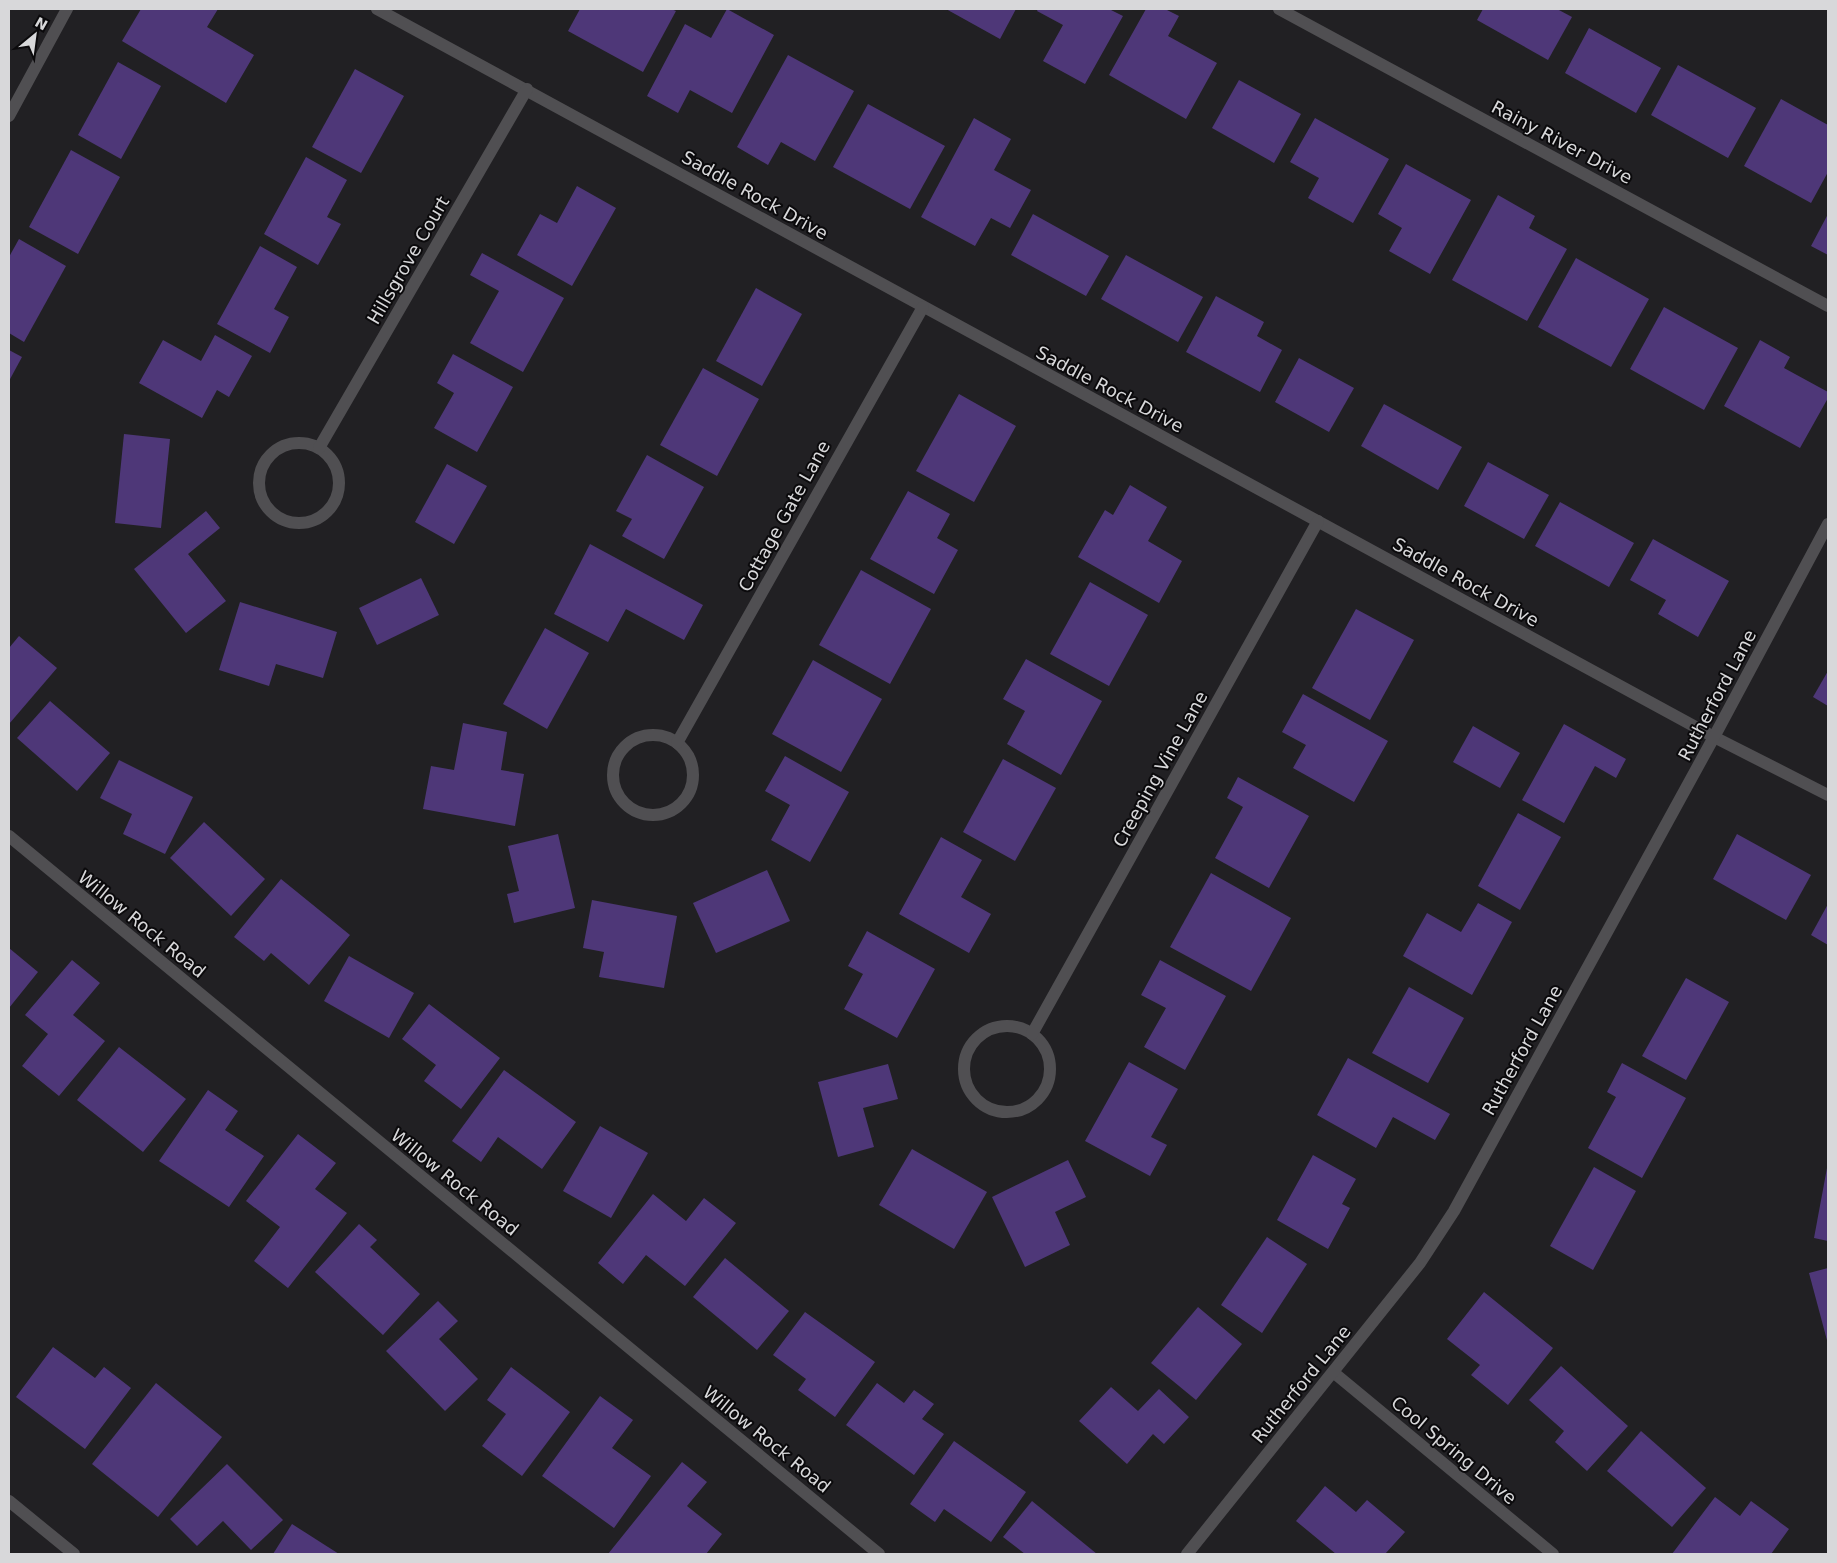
<svg xmlns="http://www.w3.org/2000/svg" width="1837" height="1563" font-family="'DejaVu Sans',sans-serif">
<style>
.building{fill:#4e3778}
.lines{fill:none;stroke-linecap:round;stroke-linejoin:round}
.street{stroke:#504f52;stroke-width:12}
.labels{text-anchor:middle;dominant-baseline:central;stroke-width:4;stroke-linejoin:round;paint-order:stroke}
.street-label{font-size:18px;fill:#d8d8da;stroke:#0b0a0c}
</style>
<rect width="100%" height="100%" fill="#212023"/>
<g class="building">
<polygon points="141,9 218,9 207,27 254,55 226,103 122,41"/>
<polygon points="580,9 671,9 676,11 643,72 568,31"/>
<polygon points="727,9 774,35 732,113 690,90 678,113 647,96 685,24 711,38"/>
<polygon points="946,9 1016,9 1000,39"/>
<polygon points="1038,9 1109,9 1123,16 1085,84 1043,61 1063,25 1037,11"/>
<polygon points="1146,9 1165,9 1179,16 1168,36 1217,63 1186,119 1109,75"/>
<polygon points="1483,9 1557,9 1572,17 1548,60 1477,20"/>
<polygon points="1589,28 1661,68 1636,113 1565,73"/>
<polygon points="788,55 854,91 815,161 781,142 768,165 737,147"/>
<polygon points="118,62 161,86 121,159 78,135"/>
<polygon points="1678,65 1756,108 1728,158 1651,115"/>
<polygon points="355,69 404,96 361,173 312,147"/>
<polygon points="1239,80 1301,114 1274,163 1212,128"/>
<polygon points="1781,99 1828,125 1828,172 1811,203 1744,166"/>
<polygon points="868,104 945,146 910,209 833,167"/>
<polygon points="974,118 1011,139 994,170 1031,190 1010,228 991,218 975,246 921,217"/>
<polygon points="1315,118 1389,159 1353,223 1308,198 1319,178 1290,162"/>
<polygon points="71,150 120,177 78,254 29,227"/>
<polygon points="306,157 347,180 327,217 341,224 318,265 264,234"/>
<polygon points="1406,164 1471,200 1430,274 1389,251 1402,228 1378,214"/>
<polygon points="577,186 616,208 572,286 517,255 540,214 557,223"/>
<polygon points="1498,195 1535,216 1529,228 1567,249 1527,321 1452,280"/>
<polygon points="1033,214 1109,256 1086,296 1011,255"/>
<polygon points="1828,214 1828,255 1811,246"/>
<polygon points="19,239 66,266 24,342 9,333 9,257"/>
<polygon points="260,246 297,267 274,309 289,317 270,353 217,324"/>
<polygon points="482,253 564,298 523,372 470,343 499,291 470,275"/>
<polygon points="1126,255 1203,297 1178,342 1101,299"/>
<polygon points="1576,258 1649,299 1611,367 1538,327"/>
<polygon points="756,288 802,314 762,386 716,361"/>
<polygon points="1216,296 1264,322 1257,336 1282,350 1260,392 1186,352"/>
<polygon points="1664,307 1738,348 1704,410 1630,369"/>
<polygon points="215,335 252,356 229,397 217,390 202,418 139,383 163,340 201,361"/>
<polygon points="1760,340 1790,357 1784,368 1828,392 1828,398 1800,448 1724,406"/>
<polygon points="9,350 22,357 9,381"/>
<polygon points="453,354 513,387 477,452 434,428 454,393 437,383"/>
<polygon points="1299,358 1354,388 1329,432 1275,402"/>
<polygon points="703,368 759,399 717,476 660,445"/>
<polygon points="959,394 1016,426 974,502 916,471"/>
<polygon points="1384,404 1462,447 1438,490 1361,446"/>
<polygon points="124,434 170,439 161,528 115,523"/>
<polygon points="647,455 704,487 664,559 622,536 632,519 616,511"/>
<polygon points="1488,462 1549,495 1524,539 1464,506"/>
<polygon points="447,464 487,486 454,544 415,522"/>
<polygon points="1130,485 1167,507 1148,541 1182,561 1159,603 1078,557 1105,510 1113,515"/>
<polygon points="908,491 950,514 937,538 958,550 934,594 870,559"/>
<polygon points="1560,502 1634,543 1609,587 1535,546"/>
<polygon points="206,511 220,528 188,554 226,601 186,633 134,569"/>
<polygon points="1653,539 1729,581 1698,637 1658,614 1666,600 1630,580"/>
<polygon points="590,544 703,605 684,640 626,609 608,642 554,614"/>
<polygon points="861,570 931,609 890,684 819,645"/>
<polygon points="421,578 439,615 377,645 359,608"/>
<polygon points="1090,582 1148,615 1109,686 1050,654"/>
<polygon points="240,602 337,632 323,678 276,664 269,686 219,670"/>
<polygon points="1356,609 1414,640 1370,720 1312,688"/>
<polygon points="545,628 589,653 547,729 503,704"/>
<polygon points="19,636 57,668 9,724 9,648"/>
<polygon points="1026,659 1102,701 1061,775 1007,744 1025,711 1003,699"/>
<polygon points="813,660 882,699 841,772 772,734"/>
<polygon points="1828,671 1828,706 1813,697"/>
<polygon points="1303,694 1388,741 1354,802 1293,768 1306,745 1282,732"/>
<polygon points="50,701 110,753 77,791 17,738"/>
<polygon points="463,723 507,732 501,770 524,774 515,826 423,809 431,766 454,770"/>
<polygon points="1564,724 1626,759 1616,778 1595,766 1564,823 1522,800"/>
<polygon points="1473,726 1520,753 1500,788 1453,762"/>
<polygon points="785,756 849,792 810,862 771,840 790,805 765,791"/>
<polygon points="1003,759 1056,788 1015,861 963,832"/>
<polygon points="119,760 193,797 165,854 123,834 132,814 100,798"/>
<polygon points="1238,777 1309,816 1269,888 1215,858 1243,807 1227,798"/>
<polygon points="1518,813 1561,837 1520,910 1478,886"/>
<polygon points="204,822 265,879 231,916 170,858"/>
<polygon points="558,834 575,908 514,923 507,894 519,891 508,846"/>
<polygon points="1737,834 1811,875 1786,920 1713,879"/>
<polygon points="941,837 982,860 961,897 991,914 969,953 899,914"/>
<polygon points="767,870 790,921 716,953 693,903"/>
<polygon points="1211,873 1291,918 1251,991 1170,947"/>
<polygon points="281,879 350,935 309,985 271,953 264,961 234,937"/>
<polygon points="592,900 677,916 664,988 599,977 604,952 583,948"/>
<polygon points="1478,903 1512,922 1472,995 1403,956 1427,913 1461,932"/>
<polygon points="1828,904 1828,945 1811,935"/>
<polygon points="867,931 935,969 897,1038 844,1009 863,974 848,966"/>
<polygon points="9,948 38,972 9,1008"/>
<polygon points="349,956 414,993 389,1038 324,1001"/>
<polygon points="72,960 100,983 73,1015 105,1041 59,1096 22,1066 48,1034 25,1015"/>
<polygon points="1160,960 1226,996 1185,1070 1144,1047 1166,1008 1141,995"/>
<polygon points="1686,978 1729,1002 1686,1080 1642,1056"/>
<polygon points="1409,987 1464,1018 1428,1083 1372,1053"/>
<polygon points="429,1004 500,1058 461,1109 424,1081 436,1065 402,1039"/>
<polygon points="119,1047 186,1099 143,1152 77,1100"/>
<polygon points="1348,1058 1450,1114 1435,1140 1393,1117 1376,1148 1317,1115"/>
<polygon points="1129,1062 1178,1089 1151,1137 1167,1145 1150,1176 1085,1141"/>
<polygon points="1622,1063 1686,1098 1642,1178 1588,1148 1616,1097 1607,1092"/>
<polygon points="888,1064 898,1099 863,1108 874,1147 838,1157 818,1082"/>
<polygon points="504,1070 576,1122 542,1169 498,1137 481,1162 452,1141"/>
<polygon points="208,1090 238,1111 225,1130 264,1156 229,1207 159,1161"/>
<polygon points="600,1126 648,1153 611,1218 563,1191"/>
<polygon points="298,1134 336,1163 315,1189 347,1213 288,1288 254,1261 280,1227 246,1201"/>
<polygon points="912,1149 987,1192 954,1249 879,1205"/>
<polygon points="1313,1155 1356,1179 1342,1204 1350,1208 1328,1249 1277,1220"/>
<polygon points="1068,1160 1086,1197 1055,1212 1070,1245 1025,1267 992,1197"/>
<polygon points="1594,1167 1636,1191 1593,1270 1550,1246"/>
<polygon points="1827,1168 1828,1168 1828,1241 1814,1238"/>
<polygon points="653,1194 686,1221 704,1198 736,1223 685,1286 646,1255 623,1284 598,1263"/>
<polygon points="359,1224 377,1240 370,1247 420,1294 383,1335 315,1272"/>
<polygon points="1267,1237 1307,1264 1262,1333 1221,1305"/>
<polygon points="725,1258 789,1311 757,1350 693,1297"/>
<polygon points="1828,1268 1828,1344 1809,1273"/>
<polygon points="1484,1292 1553,1348 1508,1405 1471,1375 1480,1365 1447,1339"/>
<polygon points="438,1301 458,1321 439,1339 478,1379 445,1411 386,1351"/>
<polygon points="1198,1307 1242,1344 1196,1400 1151,1363"/>
<polygon points="805,1312 875,1362 835,1417 798,1390 806,1379 773,1355"/>
<polygon points="53,1347 95,1378 104,1367 131,1388 85,1449 16,1397"/>
<polygon points="1561,1366 1628,1426 1587,1471 1555,1442 1564,1431 1529,1400"/>
<polygon points="511,1367 570,1412 522,1476 482,1446 506,1414 487,1400"/>
<polygon points="156,1383 222,1437 158,1517 92,1464"/>
<polygon points="877,1383 904,1403 914,1390 934,1404 922,1419 944,1434 914,1475 846,1425"/>
<polygon points="1111,1387 1138,1411 1159,1389 1189,1417 1164,1444 1153,1434 1127,1464 1079,1421"/>
<polygon points="600,1396 633,1420 612,1448 651,1476 614,1528 542,1476"/>
<polygon points="1641,1431 1706,1488 1672,1527 1607,1471"/>
<polygon points="954,1441 1026,1492 991,1542 944,1509 935,1522 910,1504"/>
<polygon points="682,1462 707,1482 687,1506 722,1534 706,1554 608,1554"/>
<polygon points="227,1464 283,1520 251,1550 223,1521 197,1546 170,1519"/>
<polygon points="1325,1486 1356,1512 1367,1500 1405,1532 1385,1554 1336,1554 1296,1521"/>
<polygon points="1715,1497 1740,1516 1751,1501 1789,1529 1771,1554 1672,1554"/>
<polygon points="1032,1501 1097,1554 1025,1554 1003,1537"/>
<polygon points="292,1524 339,1554 273,1554"/>
</g>
<g class="lines">
<g class="street">
<polyline points="377,9 1714,737 1828,795"/>
<polyline points="1279,9 1828,306"/>
<polyline points="9,116 67,9"/>
<circle cx="299" cy="483" r="40"/>
<polyline points="319,448 527,89"/>
<circle cx="653" cy="775" r="40"/>
<polyline points="677,743 923,307"/>
<polyline points="9,836 879,1554"/>
<circle cx="1007" cy="1069" r="43"/>
<polyline points="1032,1034 1318,521"/>
<polyline points="1333,1372 1553,1554"/>
<polyline points="9,1501 74,1554"/>
<polyline points="1187,1554 1420,1263 1454,1211 1714,737 1828,524"/>
</g>
</g>
<g class="labels">
<g class="street-label">
<text transform="translate(1562 142) rotate(28)">Rainy River Drive</text>
<text transform="translate(755 195) rotate(29)">Saddle Rock Drive</text>
<text transform="translate(408 260) rotate(-60)">Hillsgrove Court</text>
<text transform="translate(1110 389) rotate(28)">Saddle Rock Drive</text>
<text transform="translate(784 516) rotate(-61)">Cottage Gate Lane</text>
<text transform="translate(1466 582) rotate(29)">Saddle Rock Drive</text>
<text transform="translate(1717 695) rotate(-62)">Rutherford Lane</text>
<text transform="translate(1160 769) rotate(-61)">Creeping Vine Lane</text>
<text transform="translate(142 924) rotate(39)">Willow Rock Road</text>
<text transform="translate(1522 1050) rotate(-61)">Rutherford Lane</text>
<text transform="translate(455 1182) rotate(39)">Willow Rock Road</text>
<text transform="translate(1301 1384) rotate(-51)">Rutherford Lane</text>
<text transform="translate(767 1439) rotate(39)">Willow Rock Road</text>
<text transform="translate(1454 1450) rotate(40)">Cool Spring Drive</text>
</g>
</g>
<rect width="1837" height="1563" fill="none" stroke="#d8d8da" stroke-width="20"/>
<g transform="translate(35 35) rotate(29)" stroke="#0b0a0c" stroke-width="4" paint-order="stroke">
<path d="M0-4L9 19L0 12L-9 19Z" fill="#d8d8da"/>
<text y="-8" font-size="14" font-weight="bold" text-anchor="middle" fill="#d8d8da">N</text>
</g>
</svg>
